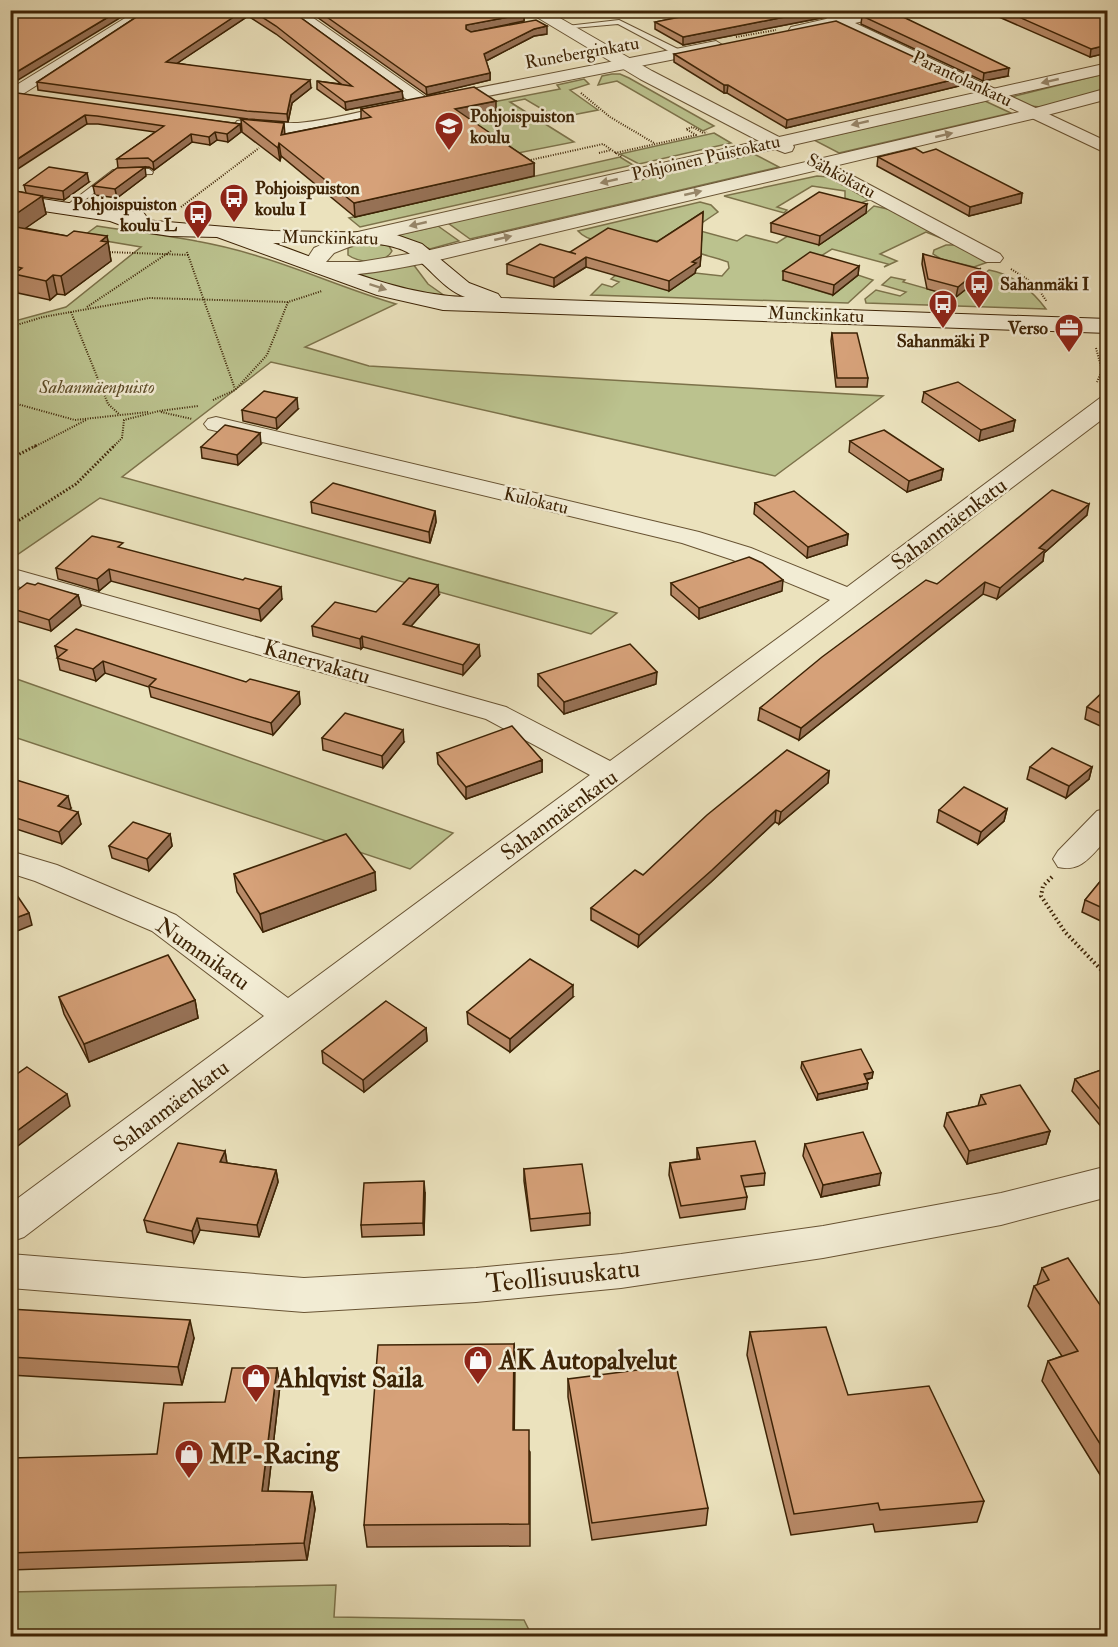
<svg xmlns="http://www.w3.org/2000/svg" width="1118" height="1647" font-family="'IM FELL Double Pica',serif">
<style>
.green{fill:#bbc28e;stroke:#7c724a;stroke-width:1.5}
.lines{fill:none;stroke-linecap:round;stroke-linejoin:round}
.service-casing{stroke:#685333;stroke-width:2}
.minor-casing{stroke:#685333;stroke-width:2}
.tertiary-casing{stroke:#685333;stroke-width:2}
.secondary-casing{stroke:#3d2305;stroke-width:2}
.path-far2{stroke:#3d2305;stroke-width:2;stroke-dasharray:1 1.5;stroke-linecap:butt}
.path-far1{stroke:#3d2305;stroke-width:3;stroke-dasharray:1.5 2;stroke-linecap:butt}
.path{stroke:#3d2305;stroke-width:4;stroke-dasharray:1.5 3;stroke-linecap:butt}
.service{fill:#f2ecd4;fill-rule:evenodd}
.minor{fill:#f2ecd4;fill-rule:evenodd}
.tertiary{fill:#f2ecd4;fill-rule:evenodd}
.secondary{fill:#f2ecd4;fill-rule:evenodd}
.rail{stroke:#3d2305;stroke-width:6;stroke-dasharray:14 14;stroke-linecap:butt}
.wall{fill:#b88a68;stroke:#3d2305;stroke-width:1.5}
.shaded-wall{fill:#967155;stroke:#3d2305;stroke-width:1.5}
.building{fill:#d6a179;stroke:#3d2305;stroke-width:1.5}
.oneway{fill:#98886c}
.labels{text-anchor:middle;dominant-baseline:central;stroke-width:5;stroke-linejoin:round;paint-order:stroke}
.far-street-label{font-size:18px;fill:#3d2305;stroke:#f2ecd4}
.far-poi-label{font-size:18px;font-weight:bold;fill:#3d2305;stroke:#f2ecd4;text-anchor:start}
.far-park-label{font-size:18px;font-style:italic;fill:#5c4b27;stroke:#f2ecd4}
.street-label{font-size:22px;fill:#3d2305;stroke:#f2ecd4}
.near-street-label{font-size:27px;fill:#3d2305;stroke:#f2ecd4}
.near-poi-label{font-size:27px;font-weight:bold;fill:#3d2305;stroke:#f2ecd4;text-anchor:start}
</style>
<rect width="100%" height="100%" fill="#ebe2bd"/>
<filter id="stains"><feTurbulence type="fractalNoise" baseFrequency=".00333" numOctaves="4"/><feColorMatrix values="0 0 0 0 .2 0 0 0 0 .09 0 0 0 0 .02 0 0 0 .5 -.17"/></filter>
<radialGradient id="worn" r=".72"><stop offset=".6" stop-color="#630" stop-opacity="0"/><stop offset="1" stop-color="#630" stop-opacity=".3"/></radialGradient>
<g class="green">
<polygon points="1107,73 1107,91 1041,107 1029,106 1011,97"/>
<polygon points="612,74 620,74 629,78 714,126 703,131 617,81 598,85 602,76"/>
<polygon points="584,79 589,84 570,90 598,110 557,118 525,99 510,102 574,142 518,153 468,120 472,106 560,89 557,85"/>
<polygon points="985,101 1011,113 839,153 814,140"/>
<polygon points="714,133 731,143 639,164 620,154"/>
<polygon points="754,154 779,167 470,239 448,223"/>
<polygon points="620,157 633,165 360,227 349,218"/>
<polygon points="817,176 829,177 869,200 858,204 845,198 845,191 812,186 777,207 787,210 784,213 724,196"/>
<path d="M700 202 711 205 718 212 693 229 737 241 746 235 777 243 797 230 866 213 874 206 892 210 941 238 926 232 880 254 897 261 884 267 888 264 832 249 783 280 832 295 858 275 873 280 848 303 591 295 602 284 612 287 619 282 611 279 621 271 623 277 669 290 695 273 722 276 729 268 728 262 719 259C698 254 662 239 642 239 623 238 593 248 578 231Z"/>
<path d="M97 226C149 234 203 239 254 255 302 269 348 290 396 304L305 347 369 366 883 396 775 476 271 362 122 477 617 613 591 634 100 498 11 559V322L66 307 141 247 82 237Z"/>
<polygon points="438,226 459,241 430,249 397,235"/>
<path d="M366 242 389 246 392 251C384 265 359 263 348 255V248Z"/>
<polygon points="946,245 956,245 988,262 974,267 941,259 933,254 934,250"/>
<polygon points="413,264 428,284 445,296 403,290 352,273"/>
<path d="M989 270C1012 274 1032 290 1046 309L866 303 865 299 876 290 900 296 906 292 882 285 891 277 905 280 903 282 956 297Z"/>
<polygon points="11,677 453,833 410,869 11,736"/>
<polygon points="336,1585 334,1617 524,1620 532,1636 11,1636 11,1592"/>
</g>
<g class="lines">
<g class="service-casing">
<g id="service">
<polygon points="619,20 684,52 685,54 678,56 618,24 562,29 558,27"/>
<polygon points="149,169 153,172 152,174 118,175 70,211 62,209 113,170"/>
</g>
</g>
<g class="minor-casing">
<g id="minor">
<polygon points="138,10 157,10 10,102 10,89"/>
<path d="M284 10H302L427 98 716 41 724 46 716 51 300 133 278 134 237 129 234 125 237 121C256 117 278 124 298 123 335 120 373 108 409 101Z"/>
<polygon points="869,10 901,10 899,13 855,23 1108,142 1108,154 837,26 797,35 789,30 791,27 826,19 829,16 841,16"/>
<polygon points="1082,10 1108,12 1108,23 1084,13"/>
<polygon points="819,158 1000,254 1003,258 1000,262 986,262 812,168 810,164 812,160"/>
<polygon points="1108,396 1108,415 471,896 24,1237 10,1242 10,1204 264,1016 152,931 35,881 10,873 10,851 57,865 176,915 288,998 590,775 486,719 10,584 10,568 506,707 610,761 830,600 733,560 682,543 208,429 204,424 208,419 216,417 699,532 751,548 847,587 1100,398"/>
<path d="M1108 808V838C1092 854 1082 873 1058 867L1053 859 1058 851 1097 811Z"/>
<polygon points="1108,1166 1108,1197 1001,1225 823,1258 621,1288 476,1302 304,1312 10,1288 10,1254 304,1278 476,1268 621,1254 823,1226 1001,1193"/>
</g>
</g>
<g class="tertiary-casing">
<path id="tertiary" d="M525 10H546L652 71 779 137 1108 63V73L793 145 794 147 792 151 785 153 775 149 354 245 334 253 326 262H360L426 251 1032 109 1108 88V99L1036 118 426 263C401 267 319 287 303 265L314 248 340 236 759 141 640 79Z"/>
</g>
<g class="secondary-casing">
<path id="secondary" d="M10 194 114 210 143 212 146 216 144 220 273 231 391 233 422 244 469 283 498 294 501 298 1108 319V333L443 310 377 295 217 237 170 236 137 231 110 221 10 206ZM273 243C307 243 377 236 407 252 428 264 441 288 465 297 399 295 335 265 273 243Z"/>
</g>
<g class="path-far2">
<polyline points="736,37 776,30"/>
<polyline points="581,93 610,117 654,143"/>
<polyline points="599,153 611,150"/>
<polyline points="615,153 696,135 686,129 693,127 703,133 707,132"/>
<polyline points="526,161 603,144 622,157"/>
<polyline points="181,207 259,148"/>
<polyline points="107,252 189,255"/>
<polyline points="187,252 235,389"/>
<polyline points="1011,269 1035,284 1047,302"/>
<polyline points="87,307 171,251"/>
<polyline points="71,312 108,404 119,414"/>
<polyline points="10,327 43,317 149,298 288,302"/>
<polyline points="1096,348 1102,370 1097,382"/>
<polyline points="213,400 235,390 267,355 288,302 322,291"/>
<polyline points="10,402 75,420 148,412"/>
<polyline points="161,412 192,419"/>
<polyline points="34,447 86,420"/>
<polyline points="113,447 122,438 124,420 159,411 198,406"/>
</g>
<g class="path-far1">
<polyline points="10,459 37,445"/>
<polyline points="10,526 76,484 115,445"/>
</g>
<polyline class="path" points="1052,877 1043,886 1041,896 1065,932 1108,977"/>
<use href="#service" class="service"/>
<use href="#minor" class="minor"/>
<use href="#tertiary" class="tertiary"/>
<use href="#secondary" class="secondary"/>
<polyline class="rail" points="1081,1636 1108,1629"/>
</g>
<g class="wall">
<polygon points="147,10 290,10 402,91 403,99 346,110 317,89 317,81 341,84 276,34 248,16 177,63 311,88 292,103 288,122 248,119 38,90 37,82"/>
<polygon points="307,10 440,10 437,12 524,14 524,21 480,30 547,34 534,36 486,61 490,73 490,80 427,95"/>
<polygon points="715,10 855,10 840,14 833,12 826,17 683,45 655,29 655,22"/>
<polygon points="886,10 912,10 903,17 1008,76 983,81 861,24 862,16"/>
<polygon points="983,10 1089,10 1098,14 1098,16 1107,20 1107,53 1090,57"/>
<polygon points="674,54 959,86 786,128 727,93 724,93 674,62"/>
<polygon points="10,95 240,124 241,132 228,142 217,140 210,145 192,142 154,170 149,167 118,168 117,159 155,132 98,124 87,124"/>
<polygon points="361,109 496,114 470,120 534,163 534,176 355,217 281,156 280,161 242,132 241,119 285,134 361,119"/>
<polygon points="923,153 1022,193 1021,203 969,216 877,166 878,157"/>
<polygon points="146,176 117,198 95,195 93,186"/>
<polygon points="89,182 64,200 42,197 46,214 25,228 67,236 107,236 111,261 65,295 57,294 50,300 18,293 16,285 10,283 10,190 26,193 24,185"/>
<polygon points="703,212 700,266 696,269 695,273 669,291 586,267 554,287 507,274 507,264 570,252 657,242"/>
<polygon points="866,213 819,245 771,232 771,223"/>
<polygon points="923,254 979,279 956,297 927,289 922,264"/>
<polygon points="859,266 858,275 833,295 783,280 783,271"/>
<polygon points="832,333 868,378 867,387 836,387 831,341"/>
<polygon points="924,392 1015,420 1013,431 979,441 922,402"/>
<polygon points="298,409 277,429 243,421 242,410"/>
<polygon points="850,441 943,469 941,480 907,492 849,452"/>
<polygon points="261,444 238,465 202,458 201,447"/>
<polygon points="311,502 435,511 436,522 430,543 312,513"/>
<polygon points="755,503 848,534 847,545 807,558 754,514"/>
<polygon points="1087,515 1044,553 1043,561 997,599 983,594 799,740 758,720 760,708 937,584"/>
<polygon points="124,549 282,599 261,621 111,581 99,591 58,579 56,568"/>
<polygon points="671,583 782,591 699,619 671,595"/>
<polygon points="35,585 78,595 81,606 51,631 10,619 10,596"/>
<polygon points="439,595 411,626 480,656 463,675 363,647 361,649 313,636 312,626 376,612"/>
<polygon points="55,646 299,692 300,704 273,735 151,697 149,687 105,673 96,681 60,670"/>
<polygon points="538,674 656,684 564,714 538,686"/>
<polygon points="1107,688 1107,729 1085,719 1087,707"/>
<polygon points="322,738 404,742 383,768 323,750"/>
<polygon points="437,753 542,760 542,772 466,799 438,764"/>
<polygon points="1030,767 1092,767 1089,779 1066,798 1027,779"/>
<polygon points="829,771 828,783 779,824 775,822 711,882 638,947 591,920 591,908 643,875"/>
<polygon points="10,778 71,808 69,809 81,824 62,844 10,827"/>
<polygon points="1007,809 1004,821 978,844 937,822 939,810"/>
<polygon points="170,834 172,846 149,871 112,858 109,846"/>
<polygon points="1107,873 1107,924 1082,912 1085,900"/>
<polygon points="234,874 376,890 263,932 237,892"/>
<polygon points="59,997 195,1000 198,1018 89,1062 64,1014"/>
<polygon points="573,997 510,1052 468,1024 467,1012"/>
<polygon points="426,1028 427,1041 364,1092 323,1063 322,1051"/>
<polygon points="802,1062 873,1072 872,1078 867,1080 867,1089 817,1100 801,1068"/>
<polygon points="1107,1068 1107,1134 1072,1091 1075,1079"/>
<polygon points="981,1095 1050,1131 1046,1144 967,1164 944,1126 947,1113 978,1106"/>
<polygon points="805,1144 879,1185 821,1197 803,1156"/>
<polygon points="697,1148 765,1173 764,1185 744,1187 747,1197 745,1209 680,1218 669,1175 670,1163 697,1159"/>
<polygon points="225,1151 227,1163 276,1170 278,1182 259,1237 200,1230 194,1243 147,1232 144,1220"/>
<polygon points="524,1169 590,1213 590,1225 531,1231 524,1181"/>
<polygon points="425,1193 424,1235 362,1237 361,1225"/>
<polygon points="1042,1268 1107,1315 1107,1486 1042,1381 1048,1361 1062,1356 1028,1306 1034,1286 1037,1285"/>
<polygon points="10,1309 194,1338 182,1385 10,1375"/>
<polygon points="750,1332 848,1395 984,1501 977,1522 875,1532 873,1524 791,1535 747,1355"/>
<polygon points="514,1344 514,1430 530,1452 530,1546 367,1547 364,1525"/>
<polygon points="277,1368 280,1385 268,1491 312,1492 315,1509 307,1560 10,1570 10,1466 157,1454 225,1402"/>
<polygon points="568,1379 708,1508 706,1525 592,1540 568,1397"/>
</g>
<g class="shaded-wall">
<polygon points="120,10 133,10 10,85 10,76"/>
<polygon points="244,10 248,10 248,16 167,70 166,62"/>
<polygon points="820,10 833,10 833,12 826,17 683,45 683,37"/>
<polygon points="840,10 855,10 840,14"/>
<polygon points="902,10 912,10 896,22 897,14"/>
<polygon points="524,14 524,21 467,33 466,37 466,25"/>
<polygon points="547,26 547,34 534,36 484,62 484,54 534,29"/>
<polygon points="1107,45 1107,53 1090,57 1091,49"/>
<polygon points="1009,68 1008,76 983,81 984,73"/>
<polygon points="490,73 490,80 427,95 426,87"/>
<polygon points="960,78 959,86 786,128 787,120"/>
<polygon points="310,80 311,88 292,103 288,122 287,114 291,95"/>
<polygon points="724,85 728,85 727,93 724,93"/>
<polygon points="402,91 403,99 346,110 345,102"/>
<polygon points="496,101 496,114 455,122 455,109"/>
<polygon points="85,115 87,124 10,174 10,164"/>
<polygon points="284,123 285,136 281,135"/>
<polygon points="240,124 241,132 228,142 227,134"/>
<polygon points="215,132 217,140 210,145 209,137"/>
<polygon points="191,134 192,142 154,170 153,162"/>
<polygon points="279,143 281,156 280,161 278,148"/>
<polygon points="534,163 534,176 355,217 354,203"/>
<polygon points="145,167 146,176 117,198 115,189"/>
<polygon points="87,173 89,182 64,200 63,191"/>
<polygon points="1022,193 1021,203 969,216 970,207"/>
<polygon points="42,196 46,214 10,239 10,218"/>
<polygon points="867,204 866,213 819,245 820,236"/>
<polygon points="107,236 111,261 65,295 61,276"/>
<polygon points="701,256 700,266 696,269 695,273 669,291 669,281 692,262"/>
<polygon points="586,257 586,267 554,287 554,278"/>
<polygon points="859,266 858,275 833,295 834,285"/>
<polygon points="980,269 979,279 956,297 958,287"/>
<polygon points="53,275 57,294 50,300 46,281"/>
<polygon points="297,398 298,409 277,429 276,418"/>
<polygon points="1015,420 1013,431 979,441 981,430"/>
<polygon points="260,433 261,444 238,465 237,455"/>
<polygon points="943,469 941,480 907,492 909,481"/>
<polygon points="1089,504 1087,515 1044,553 1043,561 997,599 1000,588 1039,548"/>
<polygon points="435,511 436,522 430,543 429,532"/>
<polygon points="848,534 847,545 807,558 808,547"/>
<polygon points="109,569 111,581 99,591 97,579"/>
<polygon points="783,580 782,591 699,619 699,608"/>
<polygon points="985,582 983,594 799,740 801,728"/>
<polygon points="438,585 439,595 404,634 403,624"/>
<polygon points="281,587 282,599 261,621 259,609"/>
<polygon points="78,595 81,606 51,631 49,620"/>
<polygon points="362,636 363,647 361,649 360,639"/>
<polygon points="479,645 480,656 463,675 463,665"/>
<polygon points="103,661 105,673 96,681 93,669"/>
<polygon points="657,672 656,684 564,714 564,702"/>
<polygon points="299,692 300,704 273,735 271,723"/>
<polygon points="403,730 404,742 383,768 382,756"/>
<polygon points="542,760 542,772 466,799 466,787"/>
<polygon points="1092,767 1089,779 1066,798 1069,786"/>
<polygon points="829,771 828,783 779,824 781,812"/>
<polygon points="68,796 71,808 61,818 58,806"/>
<polygon points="1007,809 1004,821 978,844 981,832"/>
<polygon points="776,810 775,822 711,882 638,947 639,935"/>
<polygon points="78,812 81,824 62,844 59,832"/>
<polygon points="170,834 172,846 149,871 147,859"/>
<polygon points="375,872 376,890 263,932 260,914"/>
<polygon points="29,913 32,925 10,934 10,920"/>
<polygon points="573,985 573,997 510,1052 510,1039"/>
<polygon points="195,1000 198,1018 89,1062 84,1044"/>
<polygon points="426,1028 427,1041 364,1092 363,1080"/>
<polygon points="873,1072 872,1078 863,1080 864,1074"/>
<polygon points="868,1083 867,1089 817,1100 818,1094"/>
<polygon points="67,1094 70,1106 10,1152 10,1136"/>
<polygon points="1050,1131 1046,1144 967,1164 969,1151"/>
<polygon points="225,1151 227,1164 220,1162"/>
<polygon points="276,1170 278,1182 259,1237 257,1225"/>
<polygon points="881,1173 879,1185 821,1197 823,1185"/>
<polygon points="424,1181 425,1193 424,1235 423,1223"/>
<polygon points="197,1218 200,1230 194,1243 192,1231"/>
<polygon points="190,1320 194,1338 182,1385 178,1367"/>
<polygon points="514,1344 515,1366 514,1453 513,1430"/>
<polygon points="277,1368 280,1385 266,1508 262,1491"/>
<polygon points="312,1492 315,1509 307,1560 304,1543"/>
</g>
<g class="building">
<polygon points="10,10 120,10 10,76"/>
<polygon points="147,10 244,10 166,62 310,80 291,95 287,114 247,111 37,82"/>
<polygon points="251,10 290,10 402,91 345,102 317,81 352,86 276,26"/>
<polygon points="317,10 435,10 437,12 443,10 519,10 524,14 466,25 466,29 471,32 536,20 547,26 534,29 484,54 490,73 426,87"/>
<polygon points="715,10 820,10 683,37 655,22"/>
<polygon points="886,10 902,10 897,14 1009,68 984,73 862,16"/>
<polygon points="1003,10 1089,10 1098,14 1095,15 1107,20 1107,45 1091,49"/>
<polygon points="836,21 960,78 787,120 728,85 724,85 674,54"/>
<polygon points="474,87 496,101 455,109 534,163 354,203 279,143 278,148 241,119 284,123 281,135 371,117 361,109"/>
<polygon points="17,93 240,124 227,134 215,132 209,137 191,134 153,162 148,158 117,159 164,126 97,116 85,115 10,164 10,95"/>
<polygon points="915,148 923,153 936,149 1022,193 970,207 878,157"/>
<polygon points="49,167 87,173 63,191 24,185"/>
<polygon points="145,167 115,189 93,186 117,168"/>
<polygon points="10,190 42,196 10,218"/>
<polygon points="819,192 867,204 820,236 771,223"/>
<polygon points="703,212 701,256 692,262 696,263 669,281 586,257 554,278 507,264 540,244 576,254 570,252 608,228 657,242"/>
<polygon points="10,226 67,236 74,231 107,236 101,241 108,242 61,276 53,275 46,281 14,274 22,268 10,265"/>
<polygon points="810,252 859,266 834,285 783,271"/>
<polygon points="923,254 980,269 958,287 928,279"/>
<polygon points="832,333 857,333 868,378 837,378"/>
<polygon points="958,382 1015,420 981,430 924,392"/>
<polygon points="264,391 297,398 276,418 242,410"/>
<polygon points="225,425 260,433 237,455 201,447"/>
<polygon points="884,430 943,469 909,481 850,441"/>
<polygon points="333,483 435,511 429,532 311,502"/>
<polygon points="1052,490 1089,504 1039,548 1045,550 1000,588 985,582 801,728 760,708 822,657 926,580 937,584"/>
<polygon points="794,491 848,534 808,547 755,503"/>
<polygon points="92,536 123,543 118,547 243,580 245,578 281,587 259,609 109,569 97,579 56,568"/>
<polygon points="749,557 762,563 783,580 699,608 671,583"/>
<polygon points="409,578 438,585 403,624 479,645 463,665 362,636 360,639 312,626 335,602 376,612"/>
<polygon points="27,583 35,585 38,583 78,595 49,620 10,608 10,596"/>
<polygon points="76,629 246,682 250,679 299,692 271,723 149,686 156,679 103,661 93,669 57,658 67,650 55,646"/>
<polygon points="630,644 657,672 564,702 538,674"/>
<polygon points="1107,688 1107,716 1087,707"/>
<polygon points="345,713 403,730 382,756 322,738"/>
<polygon points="512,726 542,760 466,787 437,753"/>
<polygon points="1052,748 1092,767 1069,786 1030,767"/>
<polygon points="787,750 829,771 781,812 776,810 712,870 639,935 591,908 635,870 643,875 707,815"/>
<polygon points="10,778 68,796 58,806 78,812 59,832 10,816"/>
<polygon points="964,787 1007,809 981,832 939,810"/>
<polygon points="133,822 170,834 147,859 109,846"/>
<polygon points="346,834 375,872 260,914 234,874"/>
<polygon points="1107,873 1107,910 1085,900"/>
<polygon points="10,885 29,913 10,920"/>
<polygon points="168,955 195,1000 84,1044 59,997"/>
<polygon points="530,959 573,985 510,1039 467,1012"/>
<polygon points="386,1001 426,1028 363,1080 322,1051"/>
<polygon points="861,1049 873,1072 864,1074 868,1083 818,1094 802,1062"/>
<polygon points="27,1067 67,1094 10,1136 10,1079"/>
<polygon points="1107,1068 1107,1118 1075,1079"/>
<polygon points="1020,1085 1050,1131 969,1151 947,1113 986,1104 981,1095"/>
<polygon points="863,1132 881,1173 823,1185 805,1144"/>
<polygon points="755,1141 765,1173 741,1176 747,1197 681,1206 670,1163 700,1159 697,1148"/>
<polygon points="178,1143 225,1151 220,1162 276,1170 257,1225 197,1218 192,1231 144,1220"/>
<polygon points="582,1164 590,1213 530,1219 524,1169"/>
<polygon points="424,1181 423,1223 361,1225 364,1183"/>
<polygon points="1068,1258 1107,1315 1107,1455 1048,1361 1078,1351 1034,1286 1049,1280 1042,1268"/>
<polygon points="10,1309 190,1320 178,1367 10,1357"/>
<polygon points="826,1327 848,1395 929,1386 984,1501 880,1510 878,1503 794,1514 750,1332"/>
<polygon points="514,1344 513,1430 529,1430 529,1524 364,1525 378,1345"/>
<polygon points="676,1365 708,1508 592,1523 568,1379"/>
<polygon points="232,1368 277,1368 262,1491 312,1492 304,1543 10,1553 10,1466 12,1458 157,1454 164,1403 225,1402"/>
</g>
<defs><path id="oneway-solid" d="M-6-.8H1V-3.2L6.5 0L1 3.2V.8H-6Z" transform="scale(1.5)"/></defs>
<g class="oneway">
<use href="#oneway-solid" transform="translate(1050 81) rotate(167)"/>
<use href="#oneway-solid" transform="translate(860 123) rotate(167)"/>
<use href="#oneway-solid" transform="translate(944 135) rotate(-13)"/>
<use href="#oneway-solid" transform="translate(609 181) rotate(167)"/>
<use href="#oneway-solid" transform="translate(693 193) rotate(-13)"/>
<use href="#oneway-solid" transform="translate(418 224) rotate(167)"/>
<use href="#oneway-solid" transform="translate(503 238) rotate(-13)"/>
<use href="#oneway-solid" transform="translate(378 287) rotate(18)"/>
</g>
<defs>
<g id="school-pin" transform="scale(1.5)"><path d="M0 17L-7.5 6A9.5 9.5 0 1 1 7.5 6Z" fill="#8f2418" stroke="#f2ecd4"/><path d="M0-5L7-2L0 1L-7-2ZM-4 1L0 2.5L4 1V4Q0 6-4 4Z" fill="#fff"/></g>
<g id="bus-pin" transform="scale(1.5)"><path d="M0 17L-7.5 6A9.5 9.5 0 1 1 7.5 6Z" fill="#8f2418" stroke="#f2ecd4"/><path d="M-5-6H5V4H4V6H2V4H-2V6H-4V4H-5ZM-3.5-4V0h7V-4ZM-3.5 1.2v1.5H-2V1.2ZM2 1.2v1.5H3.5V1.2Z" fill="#fff"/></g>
<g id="office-pin" transform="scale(1.5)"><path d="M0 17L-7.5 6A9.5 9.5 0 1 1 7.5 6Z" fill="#8f2418" stroke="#f2ecd4"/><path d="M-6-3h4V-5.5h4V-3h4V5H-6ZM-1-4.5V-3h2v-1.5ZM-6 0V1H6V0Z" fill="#fff"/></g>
<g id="shop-pin" transform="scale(1.5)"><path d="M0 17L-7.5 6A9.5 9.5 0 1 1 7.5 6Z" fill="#8f2418" stroke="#f2ecd4"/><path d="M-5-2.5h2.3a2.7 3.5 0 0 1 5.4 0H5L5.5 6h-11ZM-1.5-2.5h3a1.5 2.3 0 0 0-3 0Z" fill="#fff"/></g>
</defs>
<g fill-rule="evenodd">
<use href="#school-pin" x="449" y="126"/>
<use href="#bus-pin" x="234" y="198"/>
<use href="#bus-pin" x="198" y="214"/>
<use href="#bus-pin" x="979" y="284"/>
<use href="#bus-pin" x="943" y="304"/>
<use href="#office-pin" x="1069" y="328"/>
<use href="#shop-pin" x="478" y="1360"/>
<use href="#shop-pin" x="256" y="1378"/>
<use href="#shop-pin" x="189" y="1454"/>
</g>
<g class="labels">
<g class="far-street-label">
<text transform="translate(582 53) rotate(-10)">Runeberginkatu</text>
<text transform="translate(962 79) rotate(25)">Parantolankatu</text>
<text transform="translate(706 158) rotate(-13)">Pohjoinen Puistokatu</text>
<text transform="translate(841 176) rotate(28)">Sähkökatu</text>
<text transform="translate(330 238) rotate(1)">Munckinkatu</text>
<text transform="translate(816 315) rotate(2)">Munckinkatu</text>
<text transform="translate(536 501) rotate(13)">Kulokatu</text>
</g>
<g class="far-poi-label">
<text x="470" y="116">Pohjoispuiston<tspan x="470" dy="21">koulu</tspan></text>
<text x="255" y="188">Pohjoispuiston<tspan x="255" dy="21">koulu I</tspan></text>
<text x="177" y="204" text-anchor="end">Pohjoispuiston<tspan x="177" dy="21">koulu L</tspan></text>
<text x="1000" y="284">Sahanmäki I</text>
<text x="1048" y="328" text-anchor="end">Verso</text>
<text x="943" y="341" text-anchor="middle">Sahanmäki P</text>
</g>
<g class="far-park-label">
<text x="97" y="387">Sahanmäenpuisto</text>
</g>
<g class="street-label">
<text transform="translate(949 524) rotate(-37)">Sahanmäenkatu</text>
<text transform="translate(317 662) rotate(16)">Kanervakatu</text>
<text transform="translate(559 815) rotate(-36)">Sahanmäenkatu</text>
<text transform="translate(203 954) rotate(35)">Nummikatu</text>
<text transform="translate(171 1106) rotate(-37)">Sahanmäenkatu</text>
</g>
<g class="near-street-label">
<text transform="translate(563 1276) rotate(-6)">Teollisuuskatu</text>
</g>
<g class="near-poi-label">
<text x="499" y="1360">AK Autopalvelut</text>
<text x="277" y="1378">Ahlqvist Saila</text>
<text x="210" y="1454">MP-Racing</text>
</g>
</g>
<rect width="1118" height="1647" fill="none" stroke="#ebe2bd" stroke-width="36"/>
<rect x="12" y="12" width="1094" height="1623" fill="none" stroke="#3d2305" stroke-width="3"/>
<rect x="18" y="18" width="1082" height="1611" fill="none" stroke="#3d2305" stroke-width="1.5"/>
<rect width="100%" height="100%" filter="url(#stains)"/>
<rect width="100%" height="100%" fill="url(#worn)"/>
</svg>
